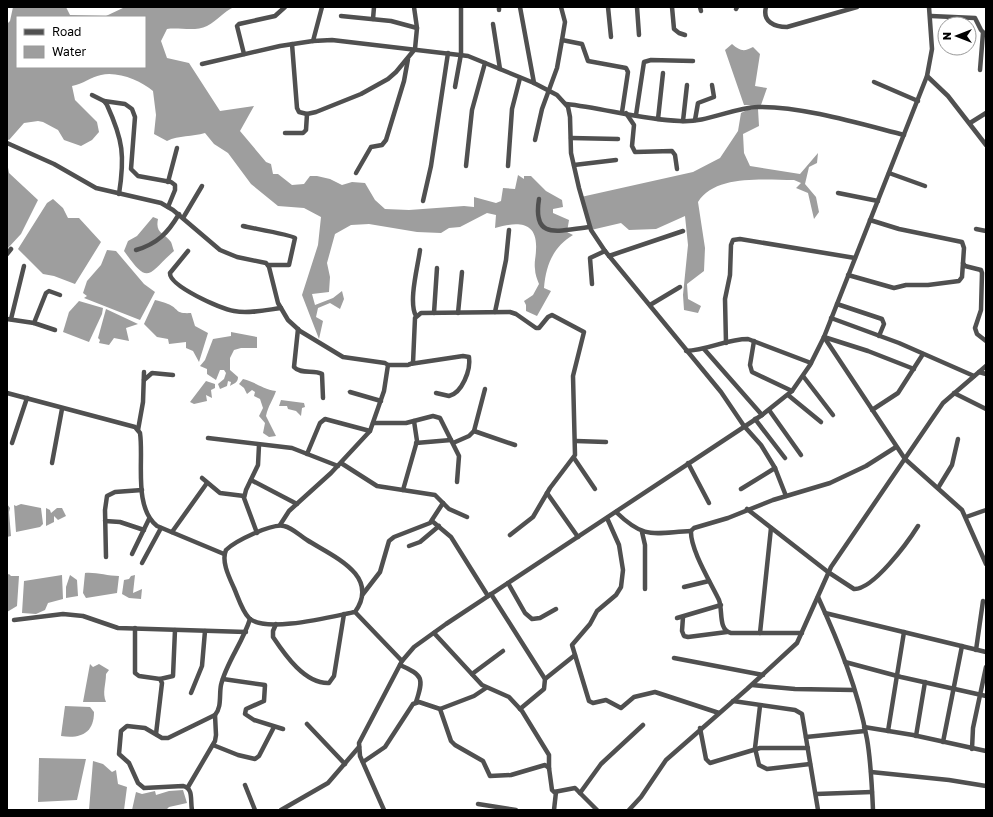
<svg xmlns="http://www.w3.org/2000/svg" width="993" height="817" font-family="'Golos Text',sans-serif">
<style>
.water{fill:#9e9e9e;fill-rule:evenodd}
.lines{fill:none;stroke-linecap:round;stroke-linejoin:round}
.minor{stroke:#505050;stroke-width:4.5}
</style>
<rect width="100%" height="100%" fill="#fff"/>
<g class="water">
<path d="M13 7H66L70 15 106 16 125 7H234C223 12 218 20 207 26 195 32 179 27 167 29L161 41 167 58 189 63 220 111 254 106 240 131 266 162 271 164 273 174H278L292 185 304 184 310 176H317L330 179 342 185 352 182 365 183 375 200 385 209 409 210 464 206 474 207V197L496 203 501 201 503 188 515 189 518 175 524 179V176H531L546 191 562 200 563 207 553 209V213L569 220 567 232 573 235C553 247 546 265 544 288L551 291 537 316 526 311V305L524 301 533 295 539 284C537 279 535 274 535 269 534 262 536 256 536 250 538 220 516 222 495 228L496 215 487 213 460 227 449 228 441 233 417 232 369 224 351 225 335 234 327 263 330 277 329 292 312 294 315 305 333 298 342 291 344 299 340 309 330 303 318 308 316 317 323 321 319 339 302 295 318 245 321 217 304 208 278 206 251 184 228 153 214 144 205 133C192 137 179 135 167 141L154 134 156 115 153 91C141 81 118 71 101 75 91 77 83 84 72 86L75 100 97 122 99 132 92 140 81 146 64 140 58 130 43 122 38 121 24 123 9 140 7 139V24L10 21ZM17 17H145V67H17Z"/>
<path d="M732 44C740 51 744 52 753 47L760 54 755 86 767 88 761 105H744L725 50Z"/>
<path d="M758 109 759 126 743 134 744 153 750 166 800 174 818 153 817 163 809 167 805 184 816 197 819 212 814 219 808 193 796 188 801 183 794 180C765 180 715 174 698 202L705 248 704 271 687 284 688 299 701 306 698 313 684 310 683 295 688 245 685 216 656 229 629 230 621 223 591 230 581 197 693 172 720 158 738 131 741 113 747 110Z"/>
<polygon points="7,162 9,173 38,200 21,234 8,248"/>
<polygon points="53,199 63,208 68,218 79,218 101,242 75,284 54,276 43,274 18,249 47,203"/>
<path d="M153 217 158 219C155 234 164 232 171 242 172 244 173 249 174 251 147 275 149 286 124 251L128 241 137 236Z"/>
<polygon points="107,250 116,251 144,284 155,292 140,320 84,298 87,296 83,293 87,281 101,265"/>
<path d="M155 300C159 301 164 302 168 304 180 309 174 314 191 313L195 326 208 333 199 362 193 351 186 348V342L169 344 168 339 157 337 144 324Z"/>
<polygon points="79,301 103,308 102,314 89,342 63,332 69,312"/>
<polygon points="106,309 138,324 126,328 129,341 114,338 109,345 99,343 100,340 98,338"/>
<path d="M231 332 257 337V348H241L234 350 230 358V370L238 377C238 383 234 383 230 386L231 382 228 381 227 386 220 389 218 384 224 379 226 373 224 370H220L216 380 207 374V369L200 366 205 360 213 339 231 336Z"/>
<path d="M243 379C256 382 262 389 276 391 273 400 268 406 266 416L276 436 269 437 263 433 265 423 259 416 263 408 260 399 254 396 255 392 252 390 247 394 244 388 239 384Z"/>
<polygon points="206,381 215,384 215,388 211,390 212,398 206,395 207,401 194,404 190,402"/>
<polygon points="281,400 304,403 305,407 302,408 301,416 296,411 288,409 287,406 279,406"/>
<polygon points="7,504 10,508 9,512 11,536 7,537"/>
<polygon points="21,504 41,508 43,524 40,527 16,532 14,505 16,506"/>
<polygon points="46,508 50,510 51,513 57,508 62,508 66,516 58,520 54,516 54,522 46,526"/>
<path d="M85 573C96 572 107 576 119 576L117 593 86 598 83 593Z"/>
<polygon points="9,574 11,576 19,576 17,606 7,612 7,575"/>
<polygon points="62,575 63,599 48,603 45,610 36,614 22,613 24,581"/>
<polygon points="70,575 77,580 78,596 66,598 66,587"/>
<polygon points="135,575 133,593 142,589 141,599 129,598 122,594 124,580 129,579 131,576"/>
<path d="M90 664 93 667 99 664 109 670 106 674C106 685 102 692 106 702H83Z"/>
<path d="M65 706 90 707 94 712C94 733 81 739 61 736Z"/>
<polygon points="39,758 86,759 77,800 38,802"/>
<polygon points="93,761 103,764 112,772 116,770 118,784 127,787 124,810 89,810"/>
<polygon points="183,790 187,803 169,807 166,810 132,810 136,792 142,794 155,791 156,795 169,791"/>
</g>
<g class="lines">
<g class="minor">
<polyline points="499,7 499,10"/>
<polyline points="520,7 534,83"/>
<polyline points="608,7 611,37"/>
<polyline points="637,7 639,35"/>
<polyline points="672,7 674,29 679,33 685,35"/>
<polyline points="700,7 701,11"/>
<path d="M766 7C762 22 775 27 787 27L857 7"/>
<polyline points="736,9 737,7"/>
<polyline points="341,16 391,21 417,28"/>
<polyline points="931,16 975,18 981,30 986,35"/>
<polyline points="373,19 374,7"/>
<polyline points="493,24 500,69"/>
<polyline points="562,40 582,44 588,61 626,68 628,72 622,112"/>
<polyline points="313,41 322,7"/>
<polyline points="292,44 297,108 299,112 307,114"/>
<polyline points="244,54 237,26 239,24 275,16 285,7"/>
<polyline points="202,64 280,46 313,41 332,40 468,56 534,83 557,95 568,107 570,117 571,153 579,188 591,230 605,251 721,392 744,426 761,445 775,468 786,496"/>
<polyline points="980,70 983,33"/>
<polyline points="927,76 948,96 986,145"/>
<polyline points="874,82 918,101"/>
<polyline points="455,87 461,54 461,7"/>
<path d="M92 95 104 101 107 105C123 140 125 156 119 194"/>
<polyline points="104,101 125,104 132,109 135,117 131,169 138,176 171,182 175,185 175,190 168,207"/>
<path d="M566 104C604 108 641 120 680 121 707 123 731 108 758 107 801 106 861 124 904 135"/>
<polyline points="626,113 634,125 632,146 635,152 672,151 675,155 677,169"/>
<polyline points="636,115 644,62 651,60 693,61"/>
<polyline points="658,119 663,73"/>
<polyline points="695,120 698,103 714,97 712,85"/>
<polyline points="683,121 687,85"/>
<polyline points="970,123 986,113"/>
<polyline points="285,133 303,133 306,130 307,114 316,112 361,94 388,79 396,72 415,49 417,28 414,7"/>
<polyline points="571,138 618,139"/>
<polyline points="535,140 542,109 557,68 562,40 565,22 561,7"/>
<polyline points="7,143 54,164 96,188 161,203 173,210 220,250 237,257 266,263 269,267 278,303 288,320 300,331 343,357 385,363 388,365 384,391 370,431 331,473 289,511 280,525"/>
<polyline points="574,165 616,160"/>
<polyline points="466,166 472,110 485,63"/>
<polyline points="508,166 512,109 520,78"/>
<polyline points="356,173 371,147 382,145 386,140 404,81 408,59"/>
<polyline points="889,173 925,186"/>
<polyline points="168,182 177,148"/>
<polyline points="838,193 878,201"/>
<path d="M539 199C532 242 560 230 590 227"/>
<polyline points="423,201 431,166 448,53"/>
<polyline points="183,218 202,186"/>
<polyline points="870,220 899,229 962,242 964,248 963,263 965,266 981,270 982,273 981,310 975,328 977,334 986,341"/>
<path d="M243 226C251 228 292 235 295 238L289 265H268"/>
<polyline points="976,229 986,231"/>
<path d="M136 250C157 244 168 233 179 214"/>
<path d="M188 251 170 273C169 286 221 309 234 311 249 314 266 310 281 308"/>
<polyline points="7,254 11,249"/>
<polyline points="609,256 683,231"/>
<polyline points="848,275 894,288 906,285 928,285 959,281 962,277 963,263"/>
<polyline points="592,284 590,258 605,251"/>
<polyline points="837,304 882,319 884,324 879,336"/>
<polyline points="650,305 680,287"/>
<polyline points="495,312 506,260 509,230"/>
<polyline points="434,313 437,268"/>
<polyline points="458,313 462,272"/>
<path d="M416 316C408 302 418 266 420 250"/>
<polyline points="831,318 899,343 974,376"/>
<polyline points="7,319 34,323 46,293 49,291 60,295"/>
<polyline points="11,319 24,266"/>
<polyline points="34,323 55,330"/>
<path d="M298 329 294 367C301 375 314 369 322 374L323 398"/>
<polyline points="824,337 905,459 962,510 986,564"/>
<polyline points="824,337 868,351 914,369"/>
<polyline points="754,341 750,365 752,372 792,391"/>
<polyline points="726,343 725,299 730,275 731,245 733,240 740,239 855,258"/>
<polyline points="704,349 762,415"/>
<path d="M686 351C708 350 727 339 748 339L811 363"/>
<path d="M410 364 463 356 469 357C471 370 462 393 449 396L436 393"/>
<polyline points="388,365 408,365 413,363 415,318 421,313 510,312 516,314 536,328 539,328 548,317 552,315 584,332 573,376 575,455 550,488 533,517 510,535"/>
<polyline points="979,372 986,374"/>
<polyline points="803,376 833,415"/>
<polyline points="144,380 152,373 173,375"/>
<polyline points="350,392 381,401"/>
<path d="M7 393 135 427 140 433C144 460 133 507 157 526L224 554"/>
<polyline points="954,393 986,409"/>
<polyline points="788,395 821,422"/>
<polyline points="769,410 801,455"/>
<polyline points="872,410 898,393 923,354"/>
<polyline points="755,419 785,458"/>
<polyline points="373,423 406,423 433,416 440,418 459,456 457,482"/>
<polyline points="138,430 143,402 144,372"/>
<polyline points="474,431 515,445"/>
<polyline points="208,438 292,448 338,466"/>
<polyline points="576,441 606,442"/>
<polyline points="12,443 27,398"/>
<polyline points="416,443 451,440"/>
<polyline points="453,443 469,436 474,431 485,389"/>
<polyline points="307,454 320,423 325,419 370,431"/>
<polyline points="574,458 595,489"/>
<polyline points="52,463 62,409"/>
<polyline points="341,463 377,486 435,495 449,509 467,517"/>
<polyline points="688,463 709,503"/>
<polyline points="202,478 220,493 244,496"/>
<polyline points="251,480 297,504"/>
<polyline points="938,488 952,465 958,439"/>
<polyline points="741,489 775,468"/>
<polyline points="403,490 417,441 414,421"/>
<polyline points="547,493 578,537"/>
<path d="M747 509 828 572 854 589C873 590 908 542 918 526"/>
<path d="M616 512C645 540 653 533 691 531"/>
<polyline points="966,517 986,510"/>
<polyline points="607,518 619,545 623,570 621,587 616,595 597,611 590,624 572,645 589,701 593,703 606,700 621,708 634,697 655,692 719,713"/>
<polyline points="105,521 120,522 144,530"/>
<polyline points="432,521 451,537 488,596"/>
<polyline points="172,532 207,483"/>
<polyline points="642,532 645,545 645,589"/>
<polyline points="257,533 244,498 246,490 258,465 259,445"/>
<polyline points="409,546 420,542 439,526"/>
<polyline points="132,554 149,519"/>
<polyline points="106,557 105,510 107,496 115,492 142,490"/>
<polyline points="142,563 161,528"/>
<polyline points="508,583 525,613 532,619 540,618 556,609"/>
<polyline points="684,587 709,581"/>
<polyline points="363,594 380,572 389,541 394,537 430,523 443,503"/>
<polyline points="491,594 545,679 544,689 520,709"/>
<path d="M818 597C839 643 858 690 867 739 871 762 872 787 873 810"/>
<path d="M355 612C381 575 332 556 307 540 300 536 293 528 284 526 272 523 235 541 226 550 221 561 229 577 234 588 238 597 242 611 249 618 265 634 334 616 355 612L402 661"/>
<polyline points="825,613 986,652"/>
<polyline points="683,617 682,631 684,636 688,637 727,632"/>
<polyline points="677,618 721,605"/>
<polyline points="14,620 63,614 83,616 118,628 246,632"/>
<path d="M276 624 273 631V637C285 655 305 684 329 683L334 676 344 614"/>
<polyline points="135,628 135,673 139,676 160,679 162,683 156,734"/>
<polyline points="434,633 482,685 509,697 522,711 549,755 549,769"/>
<polyline points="760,633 771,528"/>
<path d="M802 633H731C718 630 723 611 719 600 711 583 690 549 691 531L694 528 728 518 773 500 830 483 866 466 896 447"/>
<polyline points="976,650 983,601"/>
<polyline points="674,658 763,675"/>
<polyline points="845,662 901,677 986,696"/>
<path d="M400 665C423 675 424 678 416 702"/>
<polyline points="472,674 503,651"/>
<polyline points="160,679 173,676 175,630"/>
<polyline points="223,679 265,685 264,701 246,709 245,714 254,720 283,729"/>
<polyline points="545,679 575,655"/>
<polyline points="752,685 795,689 854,690"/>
<polyline points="191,693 202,666 205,631"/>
<polyline points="733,701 795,710 802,714 818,810"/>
<polyline points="760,706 755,748 759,765 767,769 810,764"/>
<polyline points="440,709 474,696 486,688"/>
<polyline points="307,724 345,764"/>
<polyline points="864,727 913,735 986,751"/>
<polyline points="700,728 706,759 710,763 760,748 808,748"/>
<polyline points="888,731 904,632"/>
<polyline points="916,736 925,682"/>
<polyline points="806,737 865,731"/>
<polyline points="943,742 962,646"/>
<polyline points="213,745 238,755 255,759 259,756 274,727"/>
<polyline points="972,749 973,728 986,667"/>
<polyline points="363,762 385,747 413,704 419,702 440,709 451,741 455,745 483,761 490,776 511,775 545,765 549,768 552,790 554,792 575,788 597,810"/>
<polyline points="871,772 949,780 986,786"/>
<polyline points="245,785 255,810"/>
<polyline points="188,787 215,741 216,735 215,715"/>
<polyline points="580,793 601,764 643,725"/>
<polyline points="816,794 872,792"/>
<polyline points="478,804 516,810"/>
<path d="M192 810C190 801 194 788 183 786L144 788 138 783 129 763 119 754 121 731 127 726 145 728 162 738H168L215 715C222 707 219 695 221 685 226 663 243 642 250 619"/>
<polyline points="281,810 328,783 359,747"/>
<polyline points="384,810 360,756 359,743 402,661 414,647 446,624 762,415 792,391 810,365 824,337 927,76 932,49 929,7"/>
<polyline points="554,810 556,792"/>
<polyline points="629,810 641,797 666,760 747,689 797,643 831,567 934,416 943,403 986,366"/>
</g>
</g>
<rect width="993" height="817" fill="none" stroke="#000000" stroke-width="16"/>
<rect x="16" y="16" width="130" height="52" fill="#ffffff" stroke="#999999"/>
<rect x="24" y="29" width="20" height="6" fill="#505050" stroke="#999999"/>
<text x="52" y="36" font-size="12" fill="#000000">Road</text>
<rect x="24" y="46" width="20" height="12" fill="#9e9e9e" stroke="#999999"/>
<text x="52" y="56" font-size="12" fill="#000000">Water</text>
<g transform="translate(957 36) rotate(270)"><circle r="19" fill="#ffffff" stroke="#999999"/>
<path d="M0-3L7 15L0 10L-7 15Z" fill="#000000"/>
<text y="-6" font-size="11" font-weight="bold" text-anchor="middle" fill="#000000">N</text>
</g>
</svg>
